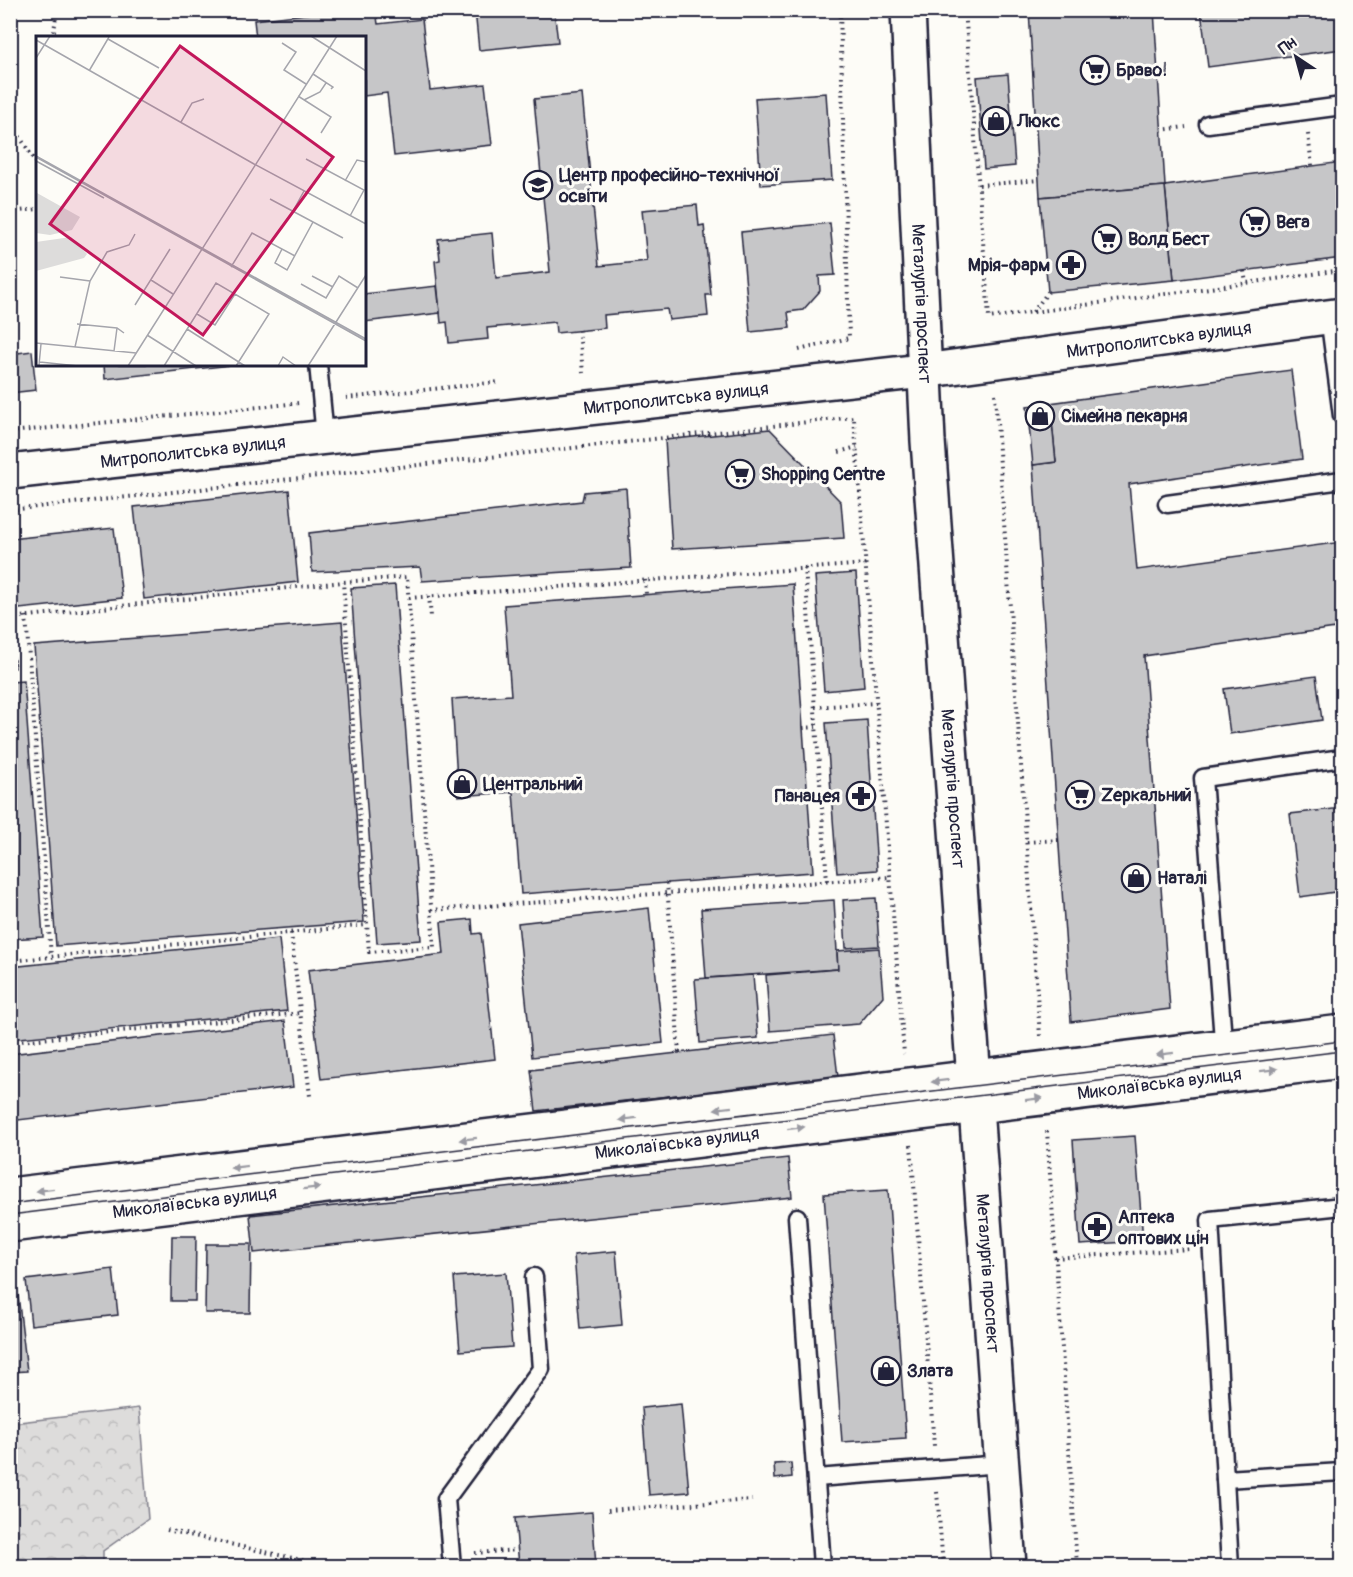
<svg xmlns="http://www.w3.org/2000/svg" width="1353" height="1577" font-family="Pangolin,sans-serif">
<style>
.forest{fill:url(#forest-crowns);stroke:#807f8b;stroke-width:1.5}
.building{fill:#c6c6c8;stroke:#22223b;stroke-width:1.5}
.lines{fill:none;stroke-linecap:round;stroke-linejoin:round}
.service-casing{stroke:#22223b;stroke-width:21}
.minor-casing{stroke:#22223b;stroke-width:38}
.tertiary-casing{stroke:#22223b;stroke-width:38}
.secondary-casing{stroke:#22223b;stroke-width:38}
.trunk-casing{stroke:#22223b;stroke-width:38}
.path{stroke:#22223b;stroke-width:4;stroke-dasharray:1.5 4.5;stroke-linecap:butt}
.service{stroke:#fdfcf7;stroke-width:16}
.minor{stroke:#fdfcf7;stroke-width:33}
.tertiary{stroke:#fdfcf7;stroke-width:33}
.secondary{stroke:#fdfcf7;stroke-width:33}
.trunk{stroke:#fdfcf7;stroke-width:33}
.tram{stroke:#22223b;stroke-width:1.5}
.oneway{fill:#9a9aa2}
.labels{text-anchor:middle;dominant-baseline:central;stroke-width:6;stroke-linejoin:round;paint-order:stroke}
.poi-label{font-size:18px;font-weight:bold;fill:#22223b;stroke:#fdfcf7;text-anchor:start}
.street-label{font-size:18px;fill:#22223b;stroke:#fdfcf7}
.inset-road{fill:none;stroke:#a5a5ac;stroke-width:1.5}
.view{fill:#c2185b;fill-opacity:0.15;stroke:#c2185b;stroke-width:3}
.inset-edge{fill:none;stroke:#22223b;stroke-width:3}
</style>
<defs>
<pattern id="forest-crowns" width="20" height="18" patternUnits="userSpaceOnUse" patternTransform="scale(1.5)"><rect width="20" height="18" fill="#dddcdb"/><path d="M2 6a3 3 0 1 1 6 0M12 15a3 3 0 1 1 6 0" fill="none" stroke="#bdbcbd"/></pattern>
</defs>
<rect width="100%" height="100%" fill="#fdfcf7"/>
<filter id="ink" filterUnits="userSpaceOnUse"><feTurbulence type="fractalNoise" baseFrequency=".0167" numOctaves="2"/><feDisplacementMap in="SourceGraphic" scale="12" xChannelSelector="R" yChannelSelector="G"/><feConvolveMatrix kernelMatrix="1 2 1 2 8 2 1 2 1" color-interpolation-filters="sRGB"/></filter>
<g filter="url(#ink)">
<polygon class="forest" points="139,1408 148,1519 103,1551 103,1566 11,1566 11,1423"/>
<g class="building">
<polygon points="339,10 376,10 378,24 422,19 430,90 485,84 492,145 394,156 387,93 364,96 364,38 256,38 254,20"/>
<polygon points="475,10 554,10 558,42 479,50"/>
<polygon points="1029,10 1154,10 1165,186 1040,197"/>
<polygon points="1201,10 1342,10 1342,49 1208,67"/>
<polygon points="1008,74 1015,166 984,169 977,77"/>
<polygon points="826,93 832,180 761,185 755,98"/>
<polygon points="582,94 599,266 647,261 642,210 697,205 699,226 704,225 711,295 706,295 708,316 669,320 667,309 604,315 605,328 556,333 555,322 487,328 488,339 449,343 447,322 441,323 440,313 435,261 440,260 438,239 492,233 496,278 550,272 534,99"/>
<polygon points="1342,162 1342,258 1174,280 1165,186"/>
<polygon points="1165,186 1174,280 1048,292 1040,197"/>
<polygon points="830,223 835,275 819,276 820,291 803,310 788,312 790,328 750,332 741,232"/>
<polygon points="10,279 14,313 10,313"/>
<polygon points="437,286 440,313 364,322 364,294"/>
<polygon points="32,351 36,390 10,393 10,354"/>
<polygon points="104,364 241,364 105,379"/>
<polygon points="1291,370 1302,459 1129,484 1137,570 1342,542 1342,627 1144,656 1170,1009 1071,1022 1033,465 1056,462 1050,403"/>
<polygon points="1050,403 1056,462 1033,465 1027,406"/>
<polygon points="770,429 841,502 844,538 672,549 665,440"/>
<polygon points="626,488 631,568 422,581 420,567 312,572 309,533 582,501 584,492"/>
<polygon points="289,490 298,582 144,599 134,507"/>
<polygon points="114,528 122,598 10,610 10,539"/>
<polygon points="856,573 864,687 824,691 815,576"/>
<polygon points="793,584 813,872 521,894 513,792 458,796 452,699 511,695 504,605"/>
<polygon points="395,585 421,940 377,943 351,588"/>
<polygon points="342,622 364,922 56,946 34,646"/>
<polygon points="10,632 15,668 10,669"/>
<polygon points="1316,676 1322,720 1230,734 1224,689"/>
<polygon points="24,681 43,937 10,939 10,682"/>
<polygon points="867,720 877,870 837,873 826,723"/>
<polygon points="1342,808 1342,891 1300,897 1290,814"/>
<polygon points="876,898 879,946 846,948 843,900"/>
<polygon points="834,900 838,969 706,978 701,909"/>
<polygon points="649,908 663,1043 532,1057 518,923"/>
<polygon points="472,919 473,934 481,933 495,1059 321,1079 308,970 444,954 441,922"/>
<polygon points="279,939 287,1011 10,1039 10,967"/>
<polygon points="879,948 883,996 859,1024 770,1031 766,975 838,969 837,951"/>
<polygon points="753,975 758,1038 700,1043 695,979"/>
<polygon points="285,1021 293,1087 10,1121 10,1054"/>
<polygon points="833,1035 838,1077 536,1111 531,1070"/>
<polygon points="1135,1136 1143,1241 1080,1245 1073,1140"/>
<polygon points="788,1158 792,1197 254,1253 250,1215"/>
<polygon points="888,1190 906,1438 842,1442 824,1194"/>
<polygon points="172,1236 196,1236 195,1301 171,1301"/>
<polygon points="206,1244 251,1244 250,1313 205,1313"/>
<polygon points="616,1251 622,1325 580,1329 574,1255"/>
<polygon points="13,1253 27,1371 10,1372 10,1254"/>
<polygon points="113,1269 118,1315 31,1325 26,1280"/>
<polygon points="506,1273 512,1347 460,1351 454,1277"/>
<polygon points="681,1404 689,1492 649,1495 642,1408"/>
<polygon points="791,1463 792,1477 775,1479 774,1464"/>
<polygon points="592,1512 596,1566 519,1566 515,1518"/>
</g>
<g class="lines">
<g class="service-casing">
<g id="service">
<polyline points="1208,124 1342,106"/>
<polyline points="1329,316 1342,416"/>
<polyline points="318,364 325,437"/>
<polyline points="1167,504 1342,480"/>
<polyline points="1224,1053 1203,778 1342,758"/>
<polyline points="797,1217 822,1566"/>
<polyline points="816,1478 1002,1464"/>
<polyline points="1225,1479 1342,1472"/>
<polyline points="452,1566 446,1499 541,1369 534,1277"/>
<polyline points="1230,1566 1210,1220 1342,1206"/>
</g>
</g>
<g class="minor-casing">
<g id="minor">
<polyline points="10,1195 1342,1032"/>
<path id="s1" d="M10 1225 1342 1061"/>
</g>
</g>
<g class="tertiary-casing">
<g id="tertiary">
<path id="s2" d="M923 371 1342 315"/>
</g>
</g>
<g class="secondary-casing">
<g id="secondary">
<path id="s3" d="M10 472 923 371"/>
</g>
</g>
<g class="trunk-casing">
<g id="trunk">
<path id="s4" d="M908 10 928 441 1009 1566"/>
</g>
</g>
<g class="path">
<polyline points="965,10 989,318 1342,270"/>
<polyline points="53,38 57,10"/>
<polyline points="10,121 38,166"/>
<polyline points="1161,130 1186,127"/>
<polyline points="1308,134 1312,166"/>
<polyline points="979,185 1039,180"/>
<polyline points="10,212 38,209"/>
<polyline points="1244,271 1246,283"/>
<polyline points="1033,312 1048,292"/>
<polyline points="579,330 583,373"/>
<polyline points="799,350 849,338 840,10"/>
<polyline points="995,394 1040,1036"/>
<polyline points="346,398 499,382"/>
<polyline points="10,432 299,403"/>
<polyline points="839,452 857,447"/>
<polyline points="10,510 854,417 904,1054"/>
<polyline points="805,568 827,881"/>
<polyline points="645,580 646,594"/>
<polyline points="429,596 431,617"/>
<polyline points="409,598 866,564"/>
<polyline points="26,616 51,957"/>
<polyline points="10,618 343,582 407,577 434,947 369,952 343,582"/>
<polyline points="815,707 876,703"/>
<polyline points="803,728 816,727"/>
<polyline points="1027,842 1059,840"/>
<polyline points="667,883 679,1053"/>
<polyline points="431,910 890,877"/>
<polyline points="291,933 310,1096"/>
<polyline points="10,961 367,925"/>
<polyline points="10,1042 301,1013"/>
<polyline points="1047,1131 1077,1566"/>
<polyline points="911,1145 934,1446"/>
<polyline points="1055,1258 1189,1249"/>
<polyline points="937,1492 943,1566"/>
<polyline points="608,1510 752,1500"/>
<polyline points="167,1530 328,1566"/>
<polyline points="475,1553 518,1550"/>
</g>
<use href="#service" class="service"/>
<use href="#minor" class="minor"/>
<use href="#tertiary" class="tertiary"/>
<use href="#secondary" class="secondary"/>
<use href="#trunk" class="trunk"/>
<g class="tram">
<polyline points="10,1204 1342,1041"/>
<polyline points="10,1215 1342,1051"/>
</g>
</g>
<defs><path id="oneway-solid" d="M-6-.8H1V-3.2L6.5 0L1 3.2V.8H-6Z" transform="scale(1.5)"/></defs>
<g class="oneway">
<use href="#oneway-solid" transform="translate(1165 1054) rotate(173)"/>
<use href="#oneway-solid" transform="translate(1269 1070) rotate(-7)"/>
<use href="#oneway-solid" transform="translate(940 1081) rotate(173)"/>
<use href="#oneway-solid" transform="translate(1034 1099) rotate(-7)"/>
<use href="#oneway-solid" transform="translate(723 1108) rotate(173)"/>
<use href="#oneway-solid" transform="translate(628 1119) rotate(173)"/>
<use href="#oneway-solid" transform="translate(796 1128) rotate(-7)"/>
<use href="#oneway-solid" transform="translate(468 1139) rotate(173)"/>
<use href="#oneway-solid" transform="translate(239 1167) rotate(173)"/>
<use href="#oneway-solid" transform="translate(312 1188) rotate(-7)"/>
<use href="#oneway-solid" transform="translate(45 1190) rotate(173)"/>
</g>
</g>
<defs>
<g id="supermarket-ring" transform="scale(1.5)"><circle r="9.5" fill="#fdfcf7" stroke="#22223b" stroke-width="1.5"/><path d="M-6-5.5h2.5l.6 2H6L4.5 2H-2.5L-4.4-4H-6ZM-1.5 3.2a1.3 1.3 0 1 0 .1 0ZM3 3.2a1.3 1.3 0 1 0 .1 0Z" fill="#22223b"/></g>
<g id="shop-ring" transform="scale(1.5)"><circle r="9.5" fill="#fdfcf7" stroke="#22223b" stroke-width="1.5"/><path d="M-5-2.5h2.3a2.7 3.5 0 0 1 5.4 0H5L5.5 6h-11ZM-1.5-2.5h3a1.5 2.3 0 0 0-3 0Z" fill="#22223b"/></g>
<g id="university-ring" transform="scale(1.5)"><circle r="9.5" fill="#fdfcf7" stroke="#22223b" stroke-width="1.5"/><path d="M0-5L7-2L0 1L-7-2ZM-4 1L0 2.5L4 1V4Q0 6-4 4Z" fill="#22223b"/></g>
<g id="pharmacy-ring" transform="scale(1.5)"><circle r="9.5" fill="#fdfcf7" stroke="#22223b" stroke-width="1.5"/><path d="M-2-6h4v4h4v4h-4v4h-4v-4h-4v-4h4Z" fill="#22223b"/></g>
</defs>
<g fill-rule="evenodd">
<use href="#supermarket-ring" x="1095" y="70"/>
<use href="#shop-ring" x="996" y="121"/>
<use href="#university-ring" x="538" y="185"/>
<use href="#supermarket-ring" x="1255" y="222"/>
<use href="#supermarket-ring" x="1107" y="239"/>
<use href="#pharmacy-ring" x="1071" y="265"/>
<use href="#shop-ring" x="1040" y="416"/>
<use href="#supermarket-ring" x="740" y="474"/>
<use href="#shop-ring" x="462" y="784"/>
<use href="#supermarket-ring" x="1080" y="795"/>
<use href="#pharmacy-ring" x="861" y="796"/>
<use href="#shop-ring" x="1136" y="878"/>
<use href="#pharmacy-ring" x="1097" y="1227"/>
<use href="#shop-ring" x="886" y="1371"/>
</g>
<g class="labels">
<g class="poi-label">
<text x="1116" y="70">Браво!</text>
<text x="1017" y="121">Люкс</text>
<text x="559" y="175">Центр професійно-технічної<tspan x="559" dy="21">освіти</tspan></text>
<text x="1276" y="222">Вега</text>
<text x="1128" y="239">Волд Бест</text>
<text x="1050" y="265" text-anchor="end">Мрія-фарм</text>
<text x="1061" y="416">Сімейна пекарня</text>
<text x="761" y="474">Shopping Centre</text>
<text x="483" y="784">Центральний</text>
<text x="1101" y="795">Zеркальний</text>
<text x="840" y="796" text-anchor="end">Панацея</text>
<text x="1157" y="878">Наталі</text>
<text x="1118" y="1217">Аптека<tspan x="1118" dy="21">оптових цін</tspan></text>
<text x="907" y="1371">Злата</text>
</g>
<g class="street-label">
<text stroke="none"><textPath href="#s4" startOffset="294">Металургів проспект</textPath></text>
<text stroke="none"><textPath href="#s2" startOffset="238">Митрополитська вулиця</textPath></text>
<text stroke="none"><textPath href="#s3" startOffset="670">Митрополитська вулиця</textPath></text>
<text stroke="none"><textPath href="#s3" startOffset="184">Митрополитська вулиця</textPath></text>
<text stroke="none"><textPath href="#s4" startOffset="780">Металургів проспект</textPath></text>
<text stroke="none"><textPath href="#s1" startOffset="1158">Миколаївська вулиця</textPath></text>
<text stroke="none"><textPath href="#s1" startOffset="672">Миколаївська вулиця</textPath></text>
<text stroke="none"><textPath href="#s1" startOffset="186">Миколаївська вулиця</textPath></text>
<text stroke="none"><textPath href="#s4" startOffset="1266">Металургів проспект</textPath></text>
</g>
</g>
<g transform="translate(36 36)">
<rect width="330" height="330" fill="#fdfcf7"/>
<path d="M1 157 44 181 36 194 14 199 0 197ZM35 201 51 218 48 222 0 235V206Z" fill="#dddcdb"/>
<path class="inset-road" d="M275 0 330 35M72 3 123 32M0 4 218 128M246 7 260 16 248 34 270 48M0 22 14 0M53 35 73 1M277 38 297 51 295 53M262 60 295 81 285 97M268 64 284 56 290 47M145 86 156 67 168 63M0 120 330 303M0 121 330 305M270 123 328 154 314 180M0 125 68 162M218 128 330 188M309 145 321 124 330 126M234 163 307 202M257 175 268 155M246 213 239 227 251 234 277 186M195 231 216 197 259 220M276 240 297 251M24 241 54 245M115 244 137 258M265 248 290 262 303 240 322 252M99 269 134 213M161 278 179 289 199 258M41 288 81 292 88 297M151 293 209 330M111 299 160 330M0 307 100 317M39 311 54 245 71 216 93 209 99 198M78 315 81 292M4 326 42 330M3 329 5 308M92 330 301 0M128 330 180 247 233 278 200 330M242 330 247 321 260 330M272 330 330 239"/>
<path class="view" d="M144 10 297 121 167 299 14 188Z"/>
<rect width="330" height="330" class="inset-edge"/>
</g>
<rect width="1353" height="1577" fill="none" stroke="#fdfcf7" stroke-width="36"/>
<rect x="18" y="18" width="1317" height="1541" fill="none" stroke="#22223b" stroke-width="2" filter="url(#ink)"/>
<g transform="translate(1296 57) rotate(324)" stroke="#fdfcf7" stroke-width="4.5" paint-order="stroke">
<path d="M0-4.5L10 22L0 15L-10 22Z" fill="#22223b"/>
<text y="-9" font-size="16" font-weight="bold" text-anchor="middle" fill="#22223b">Пн</text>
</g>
</svg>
